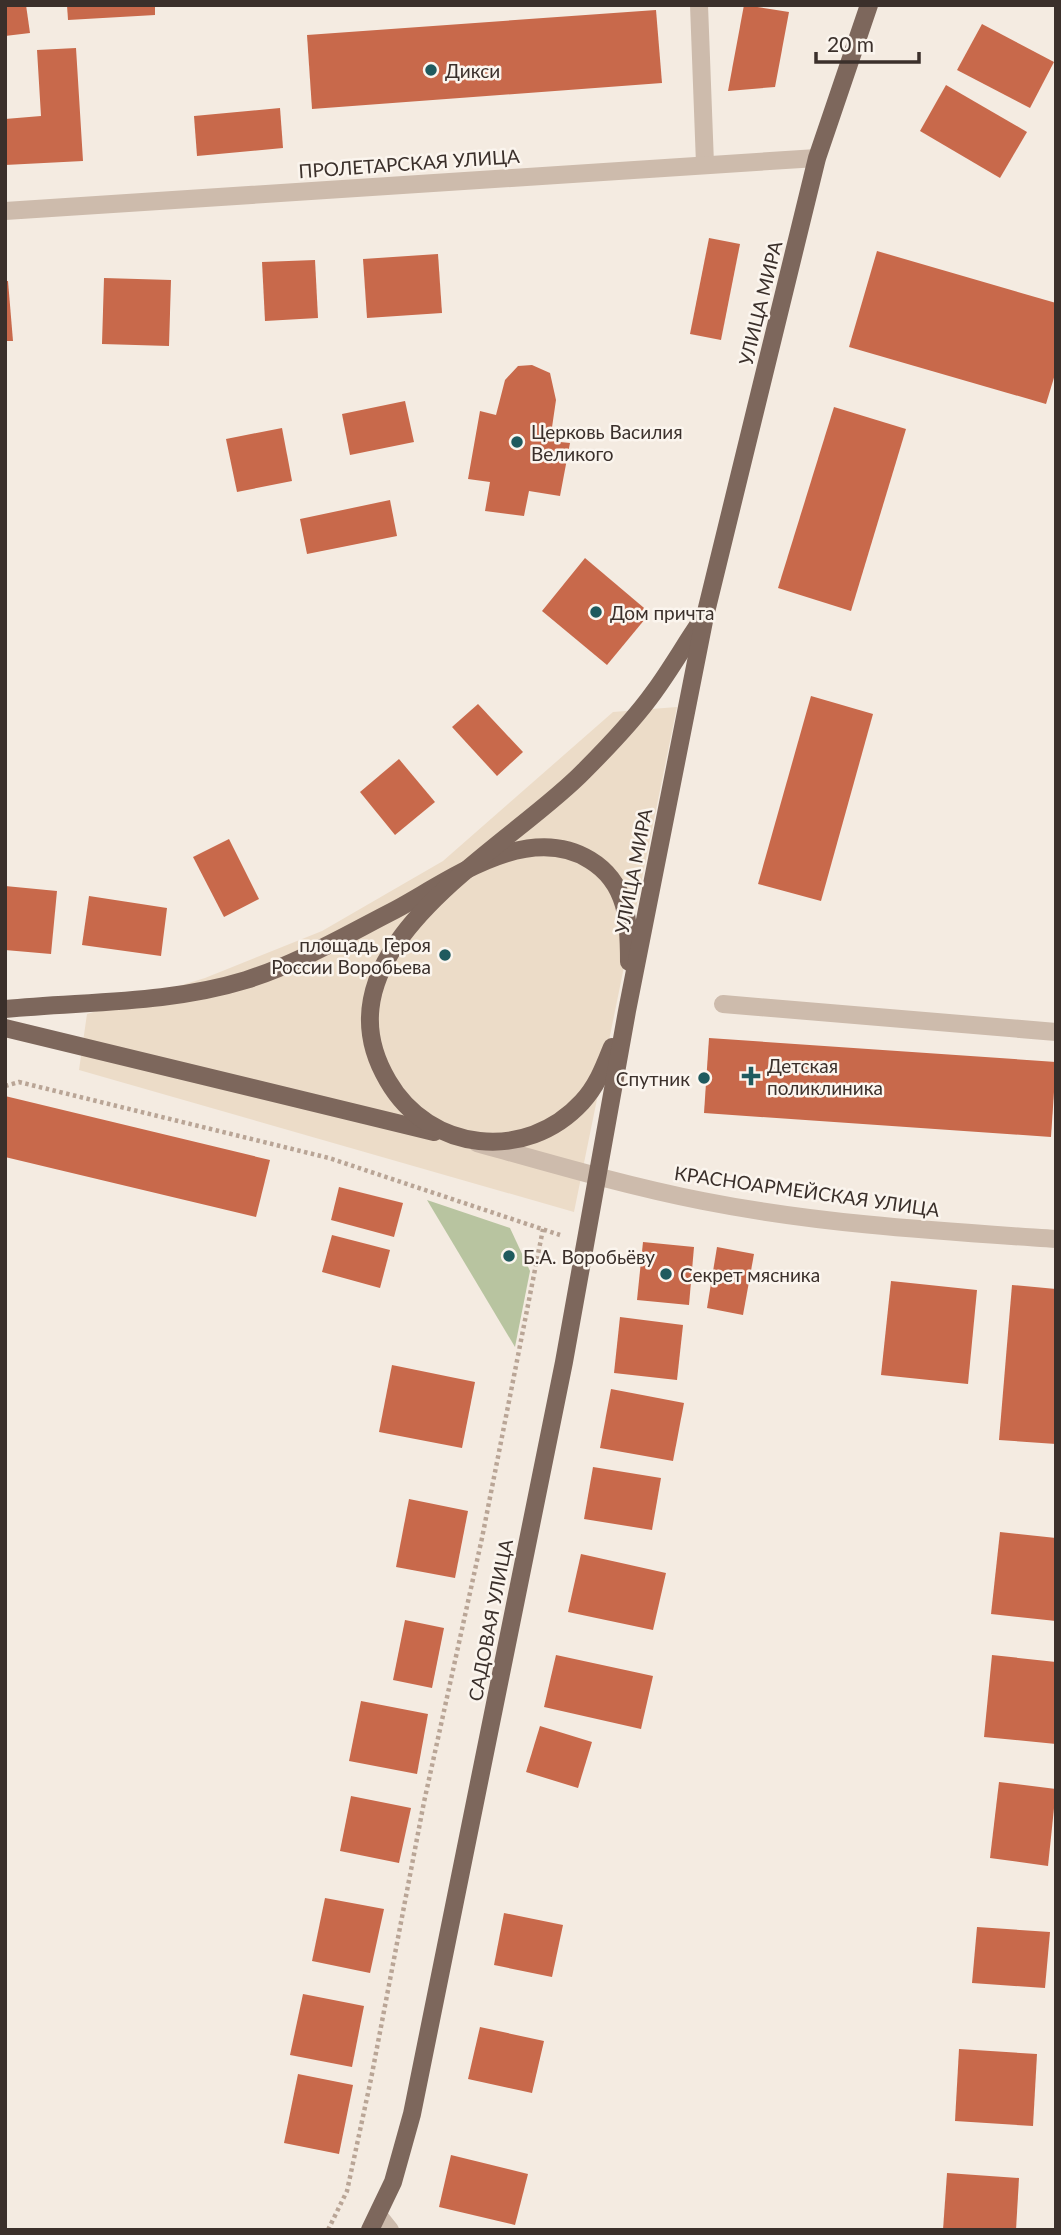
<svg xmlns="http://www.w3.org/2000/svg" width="1061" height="2235" font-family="Lato,sans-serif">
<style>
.green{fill:#b8c4a0}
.plaza{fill:#ecdcc8}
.building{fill:#c8694b}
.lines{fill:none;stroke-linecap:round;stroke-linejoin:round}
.path{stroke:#b9a596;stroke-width:4.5;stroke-dasharray:3.5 3.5;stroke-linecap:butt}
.minor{stroke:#cdbbac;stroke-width:18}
.major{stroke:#7d675c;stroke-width:18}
.poi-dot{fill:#1f5a5e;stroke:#fbf5ee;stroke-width:2.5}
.labels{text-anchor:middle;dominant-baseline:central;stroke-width:5;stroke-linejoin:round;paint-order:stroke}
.poi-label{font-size:19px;fill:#3b302b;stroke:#fbf5ee;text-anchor:start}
.street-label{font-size:19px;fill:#3b302b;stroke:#fbf5ee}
</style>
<rect width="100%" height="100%" fill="#f4ebe1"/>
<polygon class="green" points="427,1200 510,1228 530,1271 515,1347"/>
<polygon class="plaza" points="677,707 574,1212 79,1070 87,1014 205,978 322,931 443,861 613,712"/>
<g class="building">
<polygon points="5,5 26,5 30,33 5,36"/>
<polygon points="67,5 155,5 155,15 68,20"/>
<polygon points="744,5 789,12 775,87 728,91"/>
<polygon points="656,10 662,83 312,109 307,35"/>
<polygon points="982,24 1054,62 1030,108 957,70"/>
<polygon points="76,48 83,161 5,165 5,119 41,116 37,50"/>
<polygon points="946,85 1027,132 1000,178 920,131"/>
<polygon points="280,108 283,148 197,156 194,116"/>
<polygon points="709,238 740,244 721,340 690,334"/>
<polygon points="877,251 1056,303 1056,371 1046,404 849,347"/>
<polygon points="438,254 442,313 367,318 363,259"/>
<polygon points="315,260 318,318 265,321 262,262"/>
<polygon points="104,278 171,280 169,346 102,344"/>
<polygon points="5,281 8,281 13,341 5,341"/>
<polygon points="532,365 550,373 556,400 550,441 570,443 560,496 529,491 524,516 485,511 490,482 468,479 480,411 496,415 505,380 518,366"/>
<polygon points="405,401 414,442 350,455 342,414"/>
<polygon points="834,407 906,429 851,611 778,588"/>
<polygon points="282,428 292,481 237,492 226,439"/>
<polygon points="390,500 397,536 307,554 300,519"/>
<polygon points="585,558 650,613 607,665 542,611"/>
<polygon points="811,696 873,714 821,901 758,884"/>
<polygon points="478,704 523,752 497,776 452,727"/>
<polygon points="399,759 435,802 395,835 360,792"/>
<polygon points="229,839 259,899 224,917 193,857"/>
<polygon points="5,886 57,891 51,954 5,950"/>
<polygon points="89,896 167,908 161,956 82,945"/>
<polygon points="709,1038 1056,1062 1051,1137 704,1113"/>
<polygon points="5,1096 270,1160 256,1217 5,1157"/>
<polygon points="339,1187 403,1203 394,1237 331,1220"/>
<polygon points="332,1235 390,1250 380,1288 322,1272"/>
<polygon points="643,1242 694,1247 689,1305 637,1300"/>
<polygon points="717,1247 754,1254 743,1315 707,1308"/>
<polygon points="891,1281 977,1290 968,1384 881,1375"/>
<polygon points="1012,1285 1056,1289 1056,1444 999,1440"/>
<polygon points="620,1317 683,1325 677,1380 614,1373"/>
<polygon points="392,1365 475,1382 462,1448 379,1432"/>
<polygon points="611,1389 684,1403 673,1461 600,1448"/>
<polygon points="593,1467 661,1478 652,1530 584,1519"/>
<polygon points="409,1499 468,1511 455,1578 396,1567"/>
<polygon points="1000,1532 1056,1538 1056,1621 991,1614"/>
<polygon points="581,1554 666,1573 653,1630 568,1612"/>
<polygon points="405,1620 444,1628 432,1688 393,1680"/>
<polygon points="556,1655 653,1676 641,1729 544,1707"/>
<polygon points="992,1655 1056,1662 1056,1744 984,1737"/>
<polygon points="361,1701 428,1714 417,1774 349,1761"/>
<polygon points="540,1726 592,1742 578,1788 526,1772"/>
<polygon points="999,1782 1056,1789 1048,1866 990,1858"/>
<polygon points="351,1796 411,1808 399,1863 340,1851"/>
<polygon points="325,1898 384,1909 370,1973 312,1961"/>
<polygon points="504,1913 563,1925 552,1977 494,1965"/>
<polygon points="977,1927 1050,1932 1045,1988 972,1983"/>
<polygon points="303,1994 364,2006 352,2067 290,2055"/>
<polygon points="480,2027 544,2041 532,2093 468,2079"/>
<polygon points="959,2049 1037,2054 1033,2126 955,2121"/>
<polygon points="298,2074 353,2085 339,2154 284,2143"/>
<polygon points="451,2155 528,2174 515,2225 439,2207"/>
<polygon points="947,2173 1019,2178 1016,2230 943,2230"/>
</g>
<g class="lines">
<g class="path">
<polyline points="5,1086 19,1082 329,1158 560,1235"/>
<polyline points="328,2230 347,2191 371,2079 424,1802 482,1538 543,1229"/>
</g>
<g class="minor">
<polyline points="699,5 705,164"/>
<polyline points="5,211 817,158"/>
<polyline points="723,1004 1056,1032"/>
<path d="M477 1143C552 1164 627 1186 703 1201 819 1224 938 1231 1056 1239"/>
<polyline points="378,2215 390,2230"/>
</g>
<g class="major">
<path d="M5 1009C87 1001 168 1004 246 980 299 963 346 935 395 910 449 881 527 821 590 860 628 883 629 922 629 962"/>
<polyline points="5,1028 434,1132"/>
<path d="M612 1047C604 1067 597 1086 582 1102 526 1163 429 1152 388 1081 309 948 509 849 584 771 609 746 634 720 654 692 671 669 685 644 701 621"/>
<polyline points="370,2230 393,2182 412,2114 564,1362 627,1011 705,616 817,158 869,5"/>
</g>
</g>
<g class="poi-dot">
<circle cx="431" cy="70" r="7"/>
<circle cx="517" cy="442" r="7"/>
<circle cx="596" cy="612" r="7"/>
<circle cx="445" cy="955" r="7"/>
<path d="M747.5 1065.5h7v7h7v7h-7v7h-7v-7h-7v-7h7z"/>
<circle cx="704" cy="1078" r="7"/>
<circle cx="509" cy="1256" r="7"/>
<circle cx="666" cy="1274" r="7"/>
</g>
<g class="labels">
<g class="poi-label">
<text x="445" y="70">Дикси</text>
<text x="531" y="431">Церковь Василия<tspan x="531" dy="22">Великого</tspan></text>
<text x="610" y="612">Дом причта</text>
<text x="431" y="944" text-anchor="end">площадь Героя<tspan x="431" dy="22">России Воробьева</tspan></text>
<text x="767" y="1065">Детская<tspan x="767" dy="22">поликлиника</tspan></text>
<text x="690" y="1078" text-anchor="end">Спутник</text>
<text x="523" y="1256">Б.А. Воробьёву</text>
<text x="680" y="1274">Секрет мясника</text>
</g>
<g class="street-label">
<text transform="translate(409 163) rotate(-4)">ПРОЛЕТАРСКАЯ УЛИЦА</text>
<text transform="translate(760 303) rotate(-76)">УЛИЦА МИРА</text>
<text transform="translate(633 871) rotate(-79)">УЛИЦА МИРА</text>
<text transform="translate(807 1191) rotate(8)">КРАСНОАРМЕЙСКАЯ УЛИЦА</text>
<text transform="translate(490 1620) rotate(-79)">САДОВАЯ УЛИЦА</text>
</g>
</g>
<rect width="1061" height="2235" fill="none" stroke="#3b302b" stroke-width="14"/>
<path d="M816 52v10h103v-10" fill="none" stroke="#3b302b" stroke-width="3.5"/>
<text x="827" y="52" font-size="21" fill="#3b302b" stroke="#fbf5ee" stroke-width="5" paint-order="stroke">20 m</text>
</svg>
